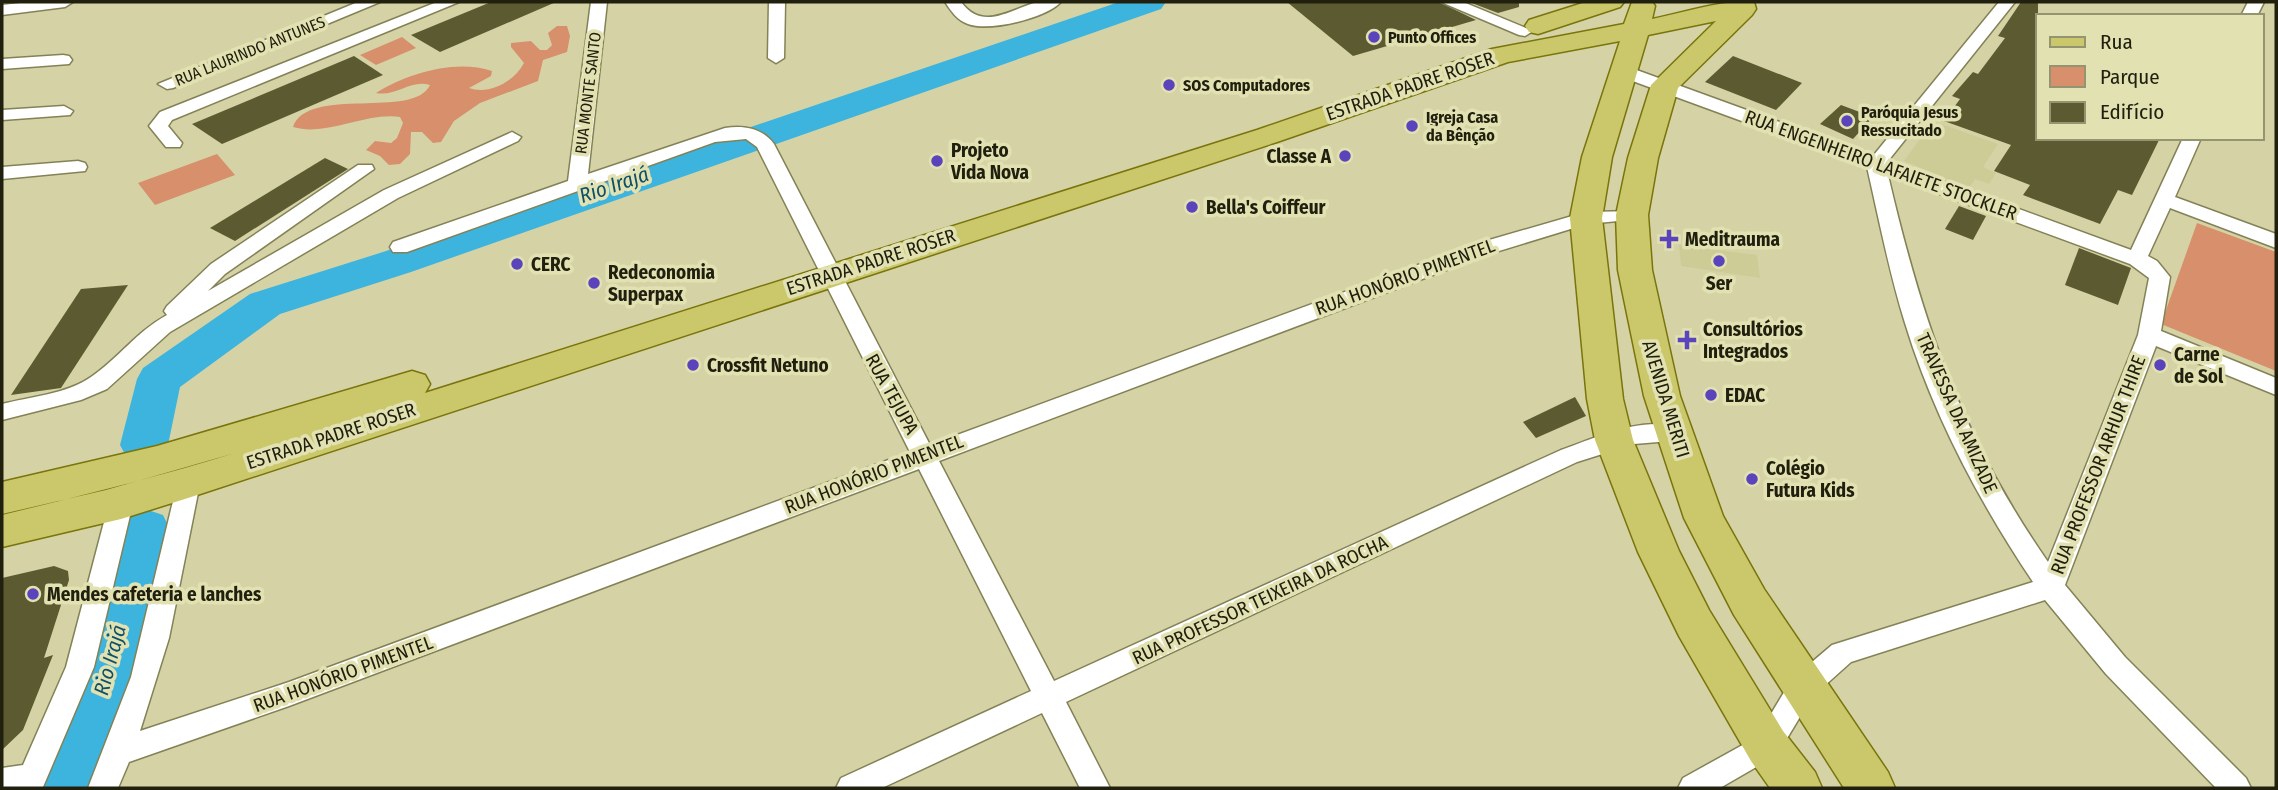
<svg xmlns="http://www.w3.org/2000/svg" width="2278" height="790" font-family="'Fira Sans Condensed',sans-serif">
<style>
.built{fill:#cdcc96}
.green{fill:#d78f6c}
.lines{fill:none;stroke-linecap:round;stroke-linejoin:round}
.river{fill:#3cb4de;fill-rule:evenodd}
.building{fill:#5c5a30}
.street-casing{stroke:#838257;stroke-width:3}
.primary-casing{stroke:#79740b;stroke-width:3}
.street{fill:#fff;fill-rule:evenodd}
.primary{fill:#cbc76b;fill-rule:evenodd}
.poi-dot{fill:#5a43bb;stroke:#e2e1b2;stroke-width:2.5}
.labels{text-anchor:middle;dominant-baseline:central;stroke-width:7;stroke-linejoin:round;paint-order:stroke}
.far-poi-label{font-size:16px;font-weight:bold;fill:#21200f;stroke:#e2e1b2;text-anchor:start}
.far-street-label{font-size:16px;fill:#21200f;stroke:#e2e1b2}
.street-label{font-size:19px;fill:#21200f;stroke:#e2e1b2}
.poi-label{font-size:19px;font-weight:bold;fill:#21200f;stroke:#e2e1b2;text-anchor:start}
.water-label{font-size:21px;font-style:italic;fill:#0e5067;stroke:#e2e1b2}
</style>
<rect width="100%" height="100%" fill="#d5d3a5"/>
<g class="built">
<polygon points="1933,121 1998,144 1983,167 1996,173 1989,184 1975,179 1969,188 1904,161"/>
<polygon points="1679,245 1757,255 1760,278 1681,266"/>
</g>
<g class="green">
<path d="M557 26H567L570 36 567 52 543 60 538 81 480 103 454 121 441 142 433 143 422 132H411L410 154 400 164 389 165 380 156 366 150 375 141 391 143 397 138 403 123 400 117C365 112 327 137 293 127 308 85 414 120 430 85 411 79 396 97 376 93 408 73 456 59 492 71L491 76 469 88C489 95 514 82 524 63L511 47V43L531 41 540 50H547L552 45 548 33Z"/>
<polygon points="402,37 416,48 376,65 360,55"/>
<polygon points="217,154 235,175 155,205 138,183"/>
<polygon points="2197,223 2276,252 2276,371 2161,324"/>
</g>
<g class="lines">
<g class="river">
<polygon points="1119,2 1166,2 1161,9 411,272 280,314 180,387 168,445 161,458 144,463 127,458 120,445 137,379 143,368 250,294 383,252"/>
<polygon points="145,509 163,515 170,529 131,694 92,788 34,788 75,694 120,529 127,515"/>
</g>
</g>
<g class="building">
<polygon points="491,2 556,2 440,52 411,35"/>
<polygon points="1287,2 1439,2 1476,20 1353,56"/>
<polygon points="1469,2 1519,2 1519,7 1498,13"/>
<polygon points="2021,2 2038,2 2038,138 2160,138 2132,195 2118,190 2100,224 2023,195 2030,185 1994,171 2011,145 1944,121 1960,99 1952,96 1973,72 1978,74 2005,38 1998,36"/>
<polygon points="354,56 383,75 222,144 192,124"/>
<polygon points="1733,56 1802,83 1776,110 1705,82"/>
<polygon points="1841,105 1873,117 1853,139 1820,124"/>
<polygon points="325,158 348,169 235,241 210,228"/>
<polygon points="1959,206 1986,216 1973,240 1945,229"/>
<polygon points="2079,248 2131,268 2118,305 2065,285"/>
<polygon points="128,285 61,388 11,395 81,289"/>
<polygon points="1575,397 1586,416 1536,438 1523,422"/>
<polygon points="54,566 68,571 69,580 44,658 53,655 23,730 2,750 2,578"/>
</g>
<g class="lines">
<g class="street-casing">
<g id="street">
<polygon points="29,2 73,2 65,7 2,15 2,5"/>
<polygon points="358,2 380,2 173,88 167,89 158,84"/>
<polygon points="437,2 459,2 172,120 168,126 182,143 180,147 166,147 149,126 160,112"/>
<path d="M591 2H607L588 174 725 128C744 125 762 128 774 144L930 445 1472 245 1586 212 1639 211 1642 215 1639 219 1587 224 1486 255 939 461 1054 681 1561 450C1598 437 1643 415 1683 428L1687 434 1683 440 1634 444 1577 462 1066 702 1110 788H1080L1042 713 882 788H836L841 778 1031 691 919 469 289 706 129 762 118 788H88L131 677 179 476 188 474 197 476 200 483 169 638 140 731 289 682 910 452 757 147 746 139 715 142 407 252H393L390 247 393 242 568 181Z"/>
<polygon points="769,2 785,2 784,58 776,63 768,58"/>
<path d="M945 2H961C983 32 1010 9 1038 2 1045 1 1054 2 1061 2 1046 18 990 32 968 24 957 20 951 11 945 2Z"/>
<polygon points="1441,2 1463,2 1533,31 1525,36 1519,35"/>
<path d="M1999 2H2015L1888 161 2131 250 2183 138H2201L2175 197 2276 234V248L2170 208 2148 256 2157 261 2170 277 2161 331 2276 378V395L2156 346 2065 585 2125 657 2246 778 2251 788H2216L2106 674 2045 600 1851 662 1812 697 1777 755 1720 788H1678L1683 778 1757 737 1792 679 1832 645 2033 582C1980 503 1933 415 1905 323 1889 272 1879 219 1867 167L1619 76 1616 72 1619 68H1631L1873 156ZM1888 175 2130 264 2149 278 2138 335 2048 562C1961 437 1922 321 1888 175Z"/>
<polygon points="2248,2 2264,2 2257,16 2241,16"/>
<polygon points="63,55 69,56 72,60 69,64 2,69 2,59"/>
<polygon points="64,106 73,111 70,115 2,120 2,110"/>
<path d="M512 132 521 137 518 141 398 198 170 332 107 389 81 400 2 420V404C29 397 67 394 91 377 118 359 136 332 167 315L164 311 167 306 211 264 358 165H372L374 169 225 274 208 291 384 190Z"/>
<polygon points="78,161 85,163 87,167 85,171 2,179 2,167"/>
<polygon points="121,493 130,496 133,503 94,667 43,787 2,788 2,768 23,765 66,667 109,503 112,496"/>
</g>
</g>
<g class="primary-casing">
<g id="primary">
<polygon points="1586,2 1624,2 1620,7 1538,34 1529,32 1525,26 1529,20"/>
<path d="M1632 2H1652L1655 6 1652 19C1687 12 1719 0 1754 2L1756 9 1752 15 1678 88 1658 158 1648 215 1652 270 1680 396 1723 516 1764 589 1888 772 1895 788H1844L1734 615 1684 518 1644 396 1618 270 1616 215 1628 158 1651 85 1716 21 1648 35 1612 157 1602 218 1623 399 1633 440 1679 551 1709 610 1783 731 1815 772 1822 788H1770L1751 761 1679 636 1638 552 1595 440 1587 399 1570 218 1582 157 1620 41 1508 62 1277 142 188 498 121 519 2 547V515C80 496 158 477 235 453L106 490 2 514V482L157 446 412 371 425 375 430 384 425 393 1257 130 1492 49 1624 24Z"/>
</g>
</g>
<use href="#street" class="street"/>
<use href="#primary" class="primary"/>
</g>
<g class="poi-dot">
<circle cx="1374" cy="37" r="7"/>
<circle cx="1169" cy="85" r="7"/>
<circle cx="1847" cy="121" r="7"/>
<circle cx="1412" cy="126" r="7"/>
<circle cx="1345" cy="156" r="7"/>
<circle cx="937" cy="161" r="7"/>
<circle cx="1192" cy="207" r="7"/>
<path d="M1665.5 228.5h7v7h7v7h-7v7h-7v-7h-7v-7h7z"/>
<circle cx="1719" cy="261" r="7"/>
<circle cx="517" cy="264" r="7"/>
<circle cx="594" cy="283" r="7"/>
<path d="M1683.5 329.5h7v7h7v7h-7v7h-7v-7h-7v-7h7z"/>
<circle cx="693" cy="365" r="7"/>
<circle cx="2160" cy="365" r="7"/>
<circle cx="1711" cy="395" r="7"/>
<circle cx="1752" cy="479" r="7"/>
<circle cx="33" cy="594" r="7"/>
</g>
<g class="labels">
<g class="far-poi-label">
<text x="1388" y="37">Punto Offices</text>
<text x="1183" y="85">SOS Computadores</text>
<text x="1861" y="112">Paróquia Jesus<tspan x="1861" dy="18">Ressucitado</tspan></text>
<text x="1426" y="117">Igreja Casa<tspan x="1426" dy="18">da Bênção</tspan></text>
</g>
<g class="far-street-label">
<text transform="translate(250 51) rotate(-22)">RUA LAURINDO ANTUNES</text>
<text transform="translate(588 93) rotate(-83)">RUA MONTE SANTO</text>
</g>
<g class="street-label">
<text transform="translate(1410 86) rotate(-19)">ESTRADA PADRE ROSER</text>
<text transform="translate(1881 165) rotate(20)">RUA ENGENHEIRO LAFAIETE STOCKLER</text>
<text transform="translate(871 262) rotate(-18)">ESTRADA PADRE ROSER</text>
<text transform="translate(1405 277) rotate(-20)">RUA HONÓRIO PIMENTEL</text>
<text transform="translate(892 394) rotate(61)">RUA TEJUPA</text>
<text transform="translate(1666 399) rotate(73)">AVENIDA MERITI</text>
<text transform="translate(1957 413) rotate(66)">TRAVESSA DA AMIZADE</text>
<text transform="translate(331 436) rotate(-18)">ESTRADA PADRE ROSER</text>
<text transform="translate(2098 465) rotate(-69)">RUA PROFESSOR ARHUR THIRE</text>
<text transform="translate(874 474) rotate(-21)">RUA HONÓRIO PIMENTEL</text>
<text transform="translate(1260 600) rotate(-25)">RUA PROFESSOR TEIXEIRA DA ROCHA</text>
<text transform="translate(343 674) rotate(-20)">RUA HONÓRIO PIMENTEL</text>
</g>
<g class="poi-label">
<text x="951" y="150">Projeto<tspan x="951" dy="22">Vida Nova</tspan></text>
<text x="1331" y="156" text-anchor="end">Classe A</text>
<text x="1206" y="207">Bella's Coiffeur</text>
<text x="1685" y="239">Meditrauma</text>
<text x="531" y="264">CERC</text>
<text x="608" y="272">Redeconomia<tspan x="608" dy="22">Superpax</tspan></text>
<text x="1719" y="283" text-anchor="middle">Ser</text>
<text x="1703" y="329">Consultórios<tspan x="1703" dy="22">Integrados</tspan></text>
<text x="2174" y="354">Carne<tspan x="2174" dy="22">de Sol</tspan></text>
<text x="707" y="365">Crossfit Netuno</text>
<text x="1725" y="395">EDAC</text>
<text x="1766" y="468">Colégio<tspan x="1766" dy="22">Futura Kids</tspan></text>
<text x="47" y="594">Mendes cafeteria e lanches</text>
</g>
<g class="water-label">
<text transform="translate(614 185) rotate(-19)">Rio Irajá</text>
<text transform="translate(110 660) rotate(-75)">Rio Irajá</text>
</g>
</g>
<rect width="2278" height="790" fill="none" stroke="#21200f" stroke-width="7"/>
<rect x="2036" y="14" width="228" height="126" fill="#e2e1b2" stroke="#959471" stroke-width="2"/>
<rect x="2050" y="37" width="35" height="10" fill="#cbc76b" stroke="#959471" stroke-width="2"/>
<text x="2100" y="49" font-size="21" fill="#21200f">Rua</text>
<rect x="2050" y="66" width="35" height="21" fill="#d78f6c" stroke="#959471" stroke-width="2"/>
<text x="2100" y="84" font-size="21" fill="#21200f">Parque</text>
<rect x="2050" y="102" width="35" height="21" fill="#5c5a30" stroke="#959471" stroke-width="2"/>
<text x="2100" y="119" font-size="21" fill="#21200f">Edifício</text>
</svg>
